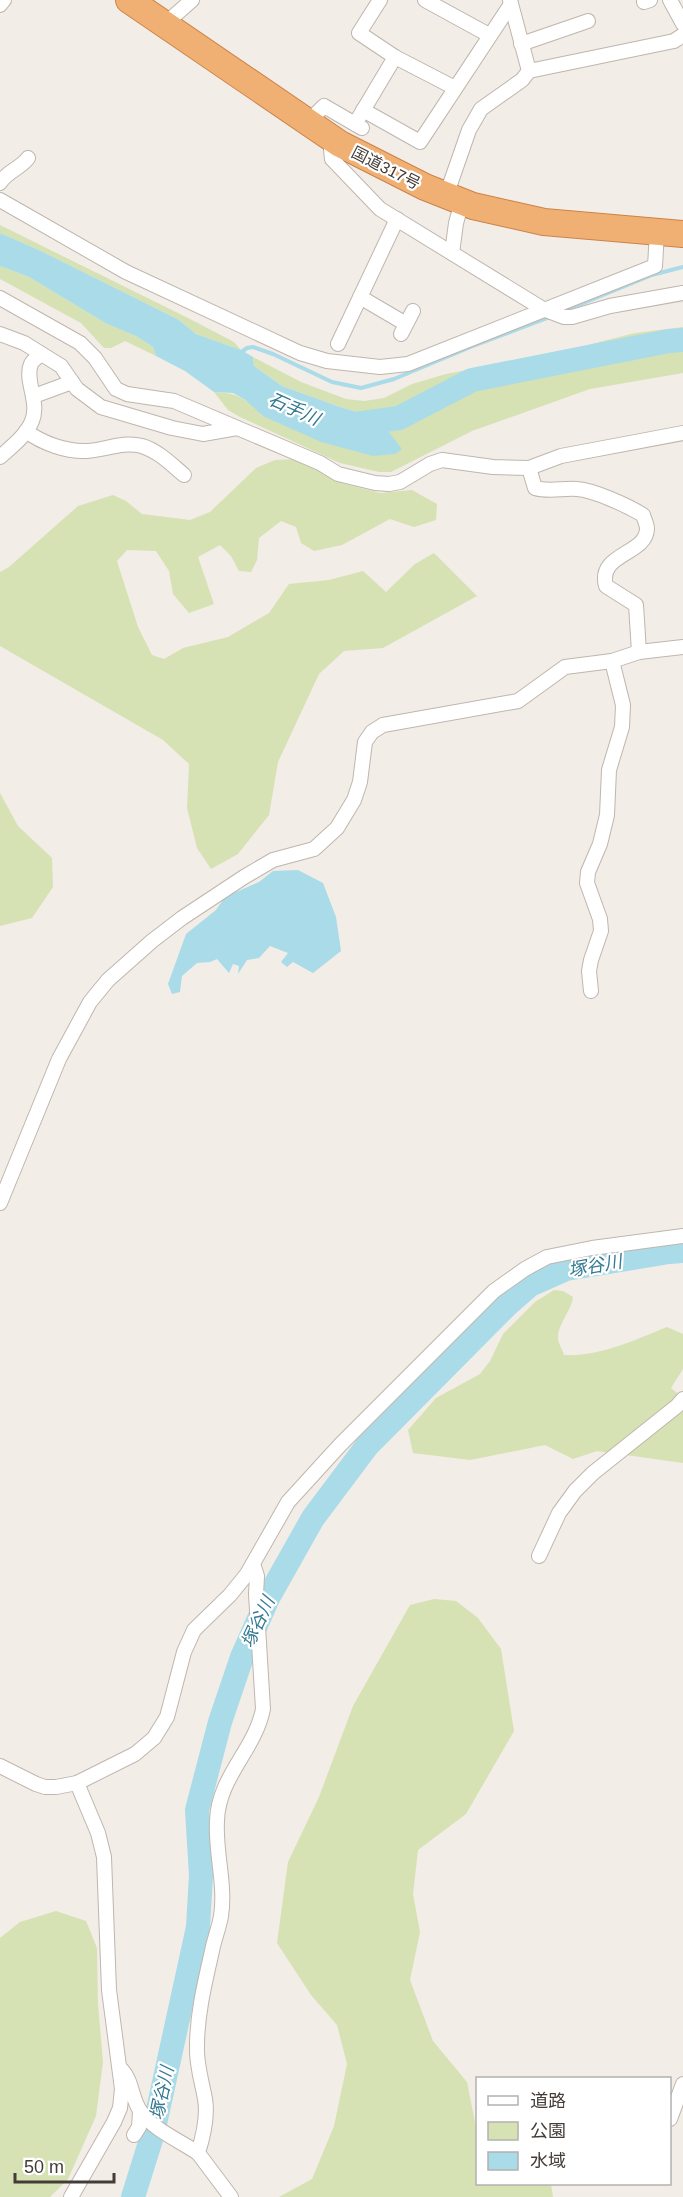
<svg xmlns="http://www.w3.org/2000/svg" width="683" height="2197" font-family="Arial,'Noto Sans JP',sans-serif">
<style>
.green{fill:#d6e2b4}
.water{fill:#a9dbe9}
.lines{fill:none;stroke-linecap:round;stroke-linejoin:round}
.stream{stroke:#a9dbe9;stroke-width:4}
.river{stroke:#a9dbe9;stroke-width:24}
.street-casing{stroke:#bfb6ae;stroke-width:16}
.highway-casing{stroke:#ce8245;stroke-width:28}
.street{stroke:#fff;stroke-width:14}
.highway{stroke:#f0b074;stroke-width:26}
.labels{text-anchor:middle;dominant-baseline:central;stroke-width:4.5;stroke-linejoin:round;paint-order:stroke}
.street-label{font-size:16px;fill:#443c37;stroke:#fff}
.water-label{font-size:18px;font-style:italic;fill:#347a90;stroke:#fff}
</style>
<rect width="100%" height="100%" fill="#f2ede7"/>
<g class="green">
<polygon points="0,225 190,319 234,342 241,350 196,334 179,320 41,251 0,233"/>
<polygon points="0,266 29,277 107,324 136,336 153,347 156,356 125,341 111,348 104,348 81,323 0,279"/>
<path d="M683 327V373L590 389 472 431 391 472H379L340 463 240 417 228 410 214 392C240 393 245 399 263 416L375 414 360 413 337 406 282 386 254 366 253 357 301 382 346 399 364 401 384 398 412 384 446 374 560 352 635 333Z"/>
<polygon points="298,459 341,483 380,493 412,490 437,504 436,520 414,527 390,519 342,545 314,551 301,543 296,527 281,521 259,538 257,560 251,572 239,571 231,556 220,545 198,557 214,604 189,613 173,594 169,571 156,551 127,550 117,561 138,627 152,655 164,659 183,648 228,637 269,613 289,584 329,580 363,571 386,592 415,564 434,553 477,596 383,648 344,651 319,674 278,762 269,815 238,854 211,869 197,848 187,808 189,764 163,740 0,646 0,572 9,567 78,506 113,495 126,501 142,514 190,520 210,512 256,468 275,460"/>
<polygon points="0,793 18,826 52,858 53,887 32,918 0,926"/>
<path d="M554 1290 563 1291 573 1297C571 1312 557 1324 558 1340 559 1344 563 1351 564 1355 599 1357 635 1340 667 1327L683 1334V1369L671 1388 683 1398V1463L597 1451 573 1459 545 1445 470 1460 413 1453 408 1430 436 1398 480 1374 490 1361 503 1334 535 1302Z"/>
<polygon points="434,1599 456,1601 478,1618 501,1649 514,1731 466,1814 418,1850 413,1894 420,1932 410,1980 433,2041 467,2082 477,2132 478,2184 551,2184 553,2197 279,2197 312,2179 334,2126 347,2064 337,2025 311,1995 277,1943 288,1862 319,1797 353,1706 410,1605"/>
<polygon points="56,1911 86,1921 97,1948 98,2004 103,2062 96,2116 68,2179 50,2197 0,2197 0,1938 20,1922"/>
</g>
<g class="water">
<polygon points="0,233 41,251 179,320 196,334 241,350 253,357 254,366 282,386 337,406 360,413 375,414 402,449 395,454 373,456 321,442 263,416 244,399 233,393 214,392 185,371 156,356 153,347 136,336 107,324 29,277 0,266"/>
<polygon points="298,870 323,883 336,917 341,951 313,973 293,962 287,967 281,962 288,953 270,946 259,958 247,960 238,974 239,966 233,964 229,973 217,959 210,962 197,963 182,976 180,992 172,994 168,984 186,934 216,910 225,897 259,882 273,871"/>
</g>
<g class="lines">
<g class="stream">
<polyline points="564,311 652,275 683,267"/>
<polyline points="240,353 247,348 253,347 273,354 332,382 361,388 394,379 473,346 550,317"/>
</g>
<g class="river">
<polyline points="348,425 399,418 472,380 669,341 683,340"/>
<polyline points="133,2197 153,2133 198,1927 201,1875 197,1810 220,1722 242,1657 269,1596 313,1518 367,1446 506,1306 530,1285 566,1269 669,1252 683,1251"/>
</g>
<g class="street-casing">
<g id="street">
<polyline points="380,0 359,33 395,57 455,88"/>
<polyline points="425,0 489,35"/>
<polyline points="510,0 529,71"/>
<polyline points="670,0 683,24"/>
<polyline points="644,2 650,0"/>
<polyline points="0,5 4,0"/>
<polyline points="165,24 192,0"/>
<polyline points="521,44 588,21"/>
<polyline points="363,110 420,142 511,4"/>
<polyline points="308,122 324,106 362,128"/>
<polyline points="355,124 395,57"/>
<polyline points="334,140 331,150 332,159 380,209 543,309 564,317 572,317 610,306 683,293"/>
<path d="M0 183C6 172 21 168 28 158"/>
<polyline points="446,196 469,130 481,109 522,80 529,71 674,41 683,35"/>
<polyline points="0,200 126,272 300,353 327,361 380,367 408,364 655,266 657,232"/>
<polyline points="452,253 456,223 462,202"/>
<polyline points="360,297 406,324"/>
<polyline points="0,298 80,343 95,358 116,389 127,394 174,401 320,463 338,474 375,483 389,484 400,482 430,464 442,460 493,467 529,468 561,456 683,433"/>
<polyline points="0,334 24,343 61,366 77,389 101,407 172,428 203,434 237,428"/>
<polyline points="401,334 413,311"/>
<polyline points="338,344 397,219"/>
<polyline points="34,396 72,382"/>
<path d="M26 431C42 443 66 452 87 451 106 450 122 441 142 446 158 451 171 464 184 475"/>
<path d="M0 457C11 447 26 436 32 421 40 402 24 380 31 364 32 361 38 357 41 354"/>
<path d="M529 468 535 488C548 492 563 488 577 489 594 490 628 506 643 515 644 519 647 524 647 529 646 555 597 553 606 586L636 605 639 652"/>
<polyline points="591,991 589,971 591,960 601,931 600,919 587,883 588,872 600,844 607,815 609,770 622,727 623,705 612,661"/>
<polyline points="0,1203 59,1059 90,1002 108,980 152,941 182,918 244,877 273,860 314,849 337,828 354,800 360,782 365,742 372,732 383,725 518,701 565,667 612,661 639,652 683,647"/>
<polyline points="539,1556 559,1513 575,1491 593,1473 677,1406 683,1399"/>
<polyline points="0,1766 36,1784 45,1787 56,1787 77,1783 135,1754 154,1738 167,1717 184,1652 194,1630 230,1595 247,1574 288,1502 340,1445 494,1291 525,1269 547,1257 592,1248 683,1236"/>
<path d="M122 2070C133 2082 131 2099 141 2112 154 2130 180 2141 198 2153"/>
<polyline points="670,2119 683,2084"/>
<polyline points="134,2135 139,2127 140,2112"/>
<polyline points="71,2197 114,2122 120,2108 122,2089 109,1990 104,1857 98,1833 77,1783"/>
<path d="M231 2197 198 2153C203 2137 208 2116 205 2099 202 2082 196 2064 197 2046 197 2014 205 1982 212 1951 214 1940 219 1928 221 1916 226 1885 215 1852 217 1821 218 1777 255 1750 263 1709L256 1594 257 1576 253 1564"/>
</g>
</g>
<g class="highway-casing">
<polyline id="highway" points="129,0 340,144 425,187 473,206 544,222 683,234"/>
</g>
<use href="#street" class="street"/>
<use href="#highway" class="highway"/>
</g>
<g class="labels">
<g class="street-label">
<text transform="translate(386 168) rotate(27)">国道317号</text>
</g>
<g class="water-label">
<text transform="translate(294 409) rotate(24)">石手川</text>
<text transform="translate(595 1266) rotate(-10)">塚谷川</text>
<text transform="translate(258 1622) rotate(-65)">塚谷川</text>
<text transform="translate(162 2093) rotate(-78)">塚谷川</text>
</g>
</g>
<rect x="476" y="2077" width="195" height="108" fill="#ffffff" stroke="#b4b1af" stroke-width="1.5"/>
<rect x="488" y="2096" width="30" height="9" fill="#ffffff" stroke="#b4b1af" stroke-width="1.5"/>
<text x="530" y="2107" font-size="18" fill="#443c37">道路</text>
<rect x="488" y="2122" width="30" height="18" fill="#d6e2b4" stroke="#b4b1af" stroke-width="1.5"/>
<text x="530" y="2137" font-size="18" fill="#443c37">公園</text>
<rect x="488" y="2152" width="30" height="18" fill="#a9dbe9" stroke="#b4b1af" stroke-width="1.5"/>
<text x="530" y="2167" font-size="18" fill="#443c37">水域</text>
<path d="M15 2173v9h99v-9" fill="none" stroke="#443c37" stroke-width="3"/>
<text x="24" y="2173" font-size="18" fill="#443c37" stroke="#ffffff" stroke-width="4.5" paint-order="stroke">50 m</text>
</svg>
